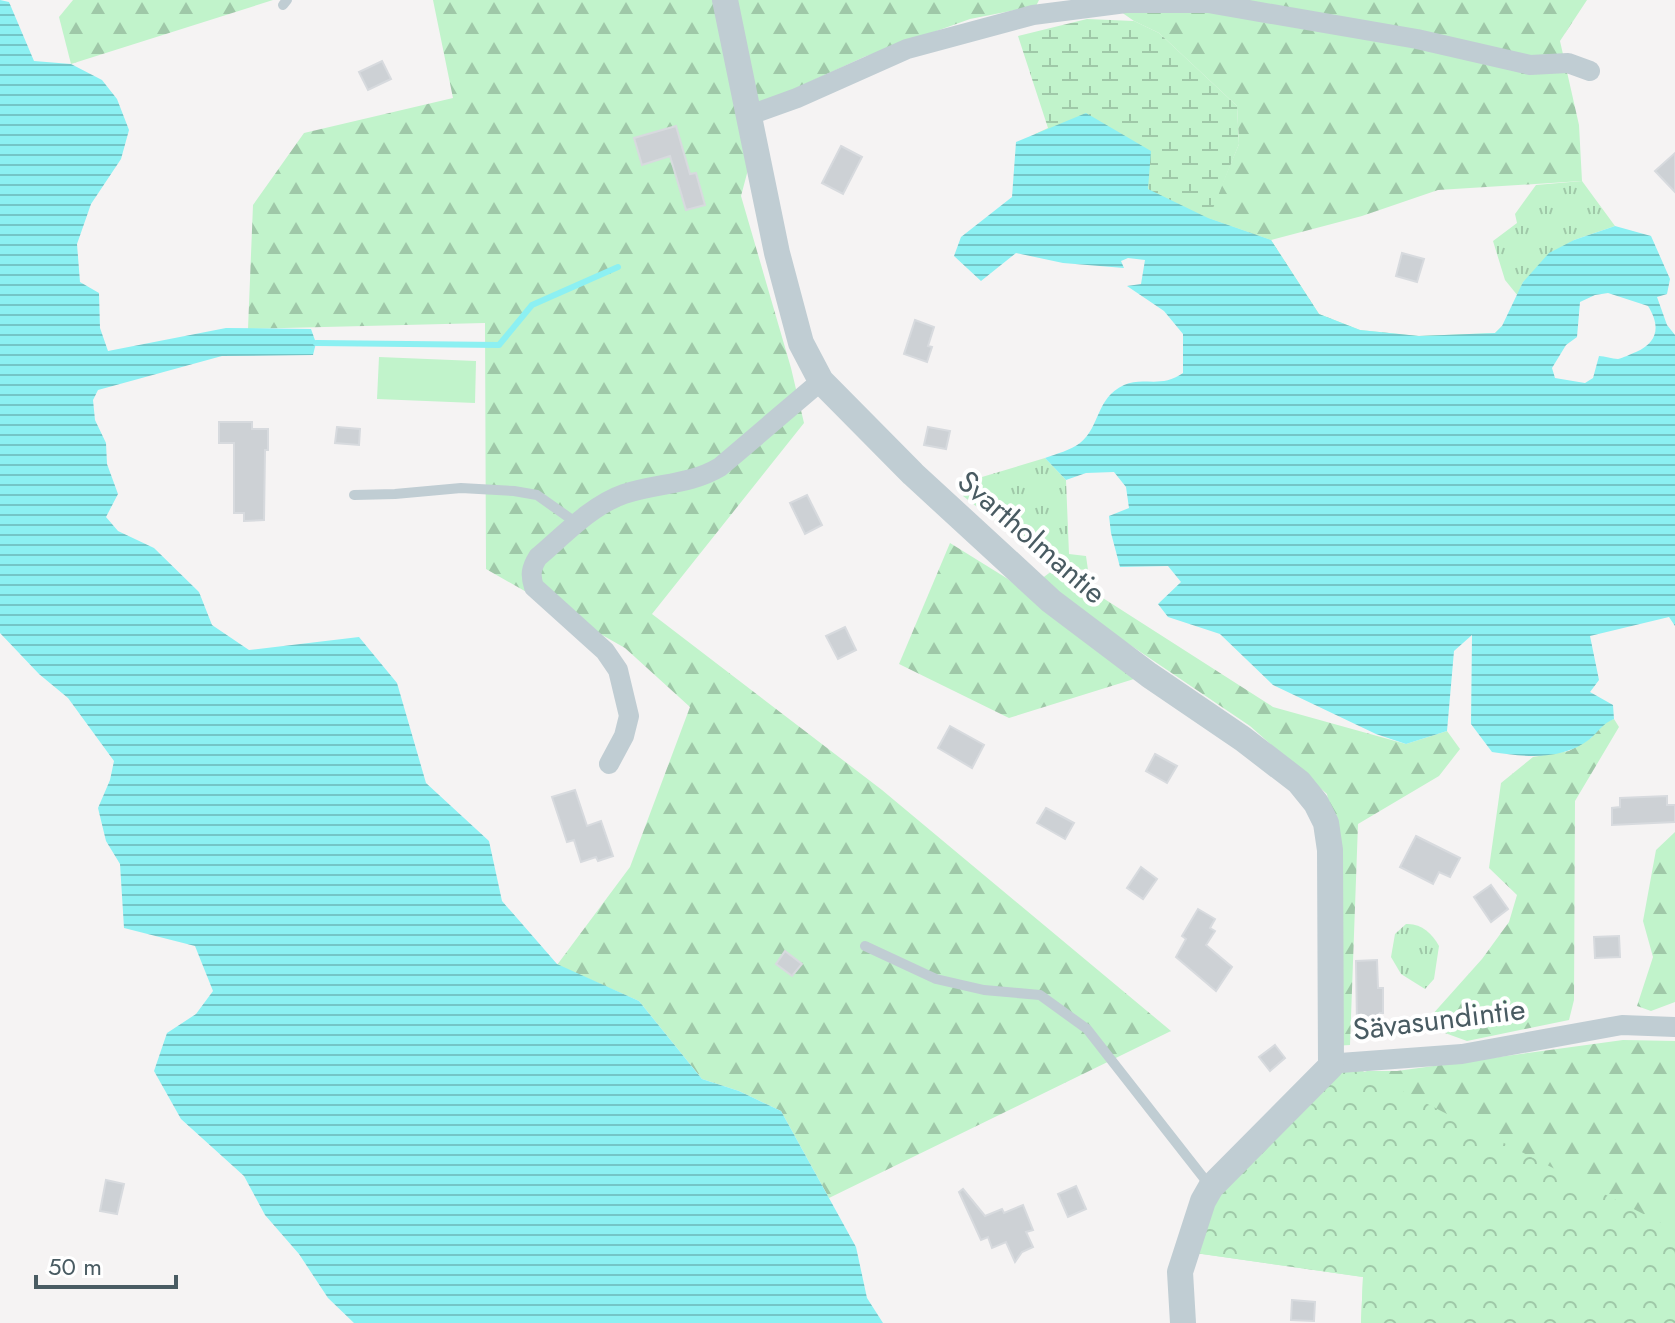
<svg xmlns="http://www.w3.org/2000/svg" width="1675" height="1323" font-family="Jost,sans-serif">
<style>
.grass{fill:url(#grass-tufts)}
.forest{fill:url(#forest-firs)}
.wetland{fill:url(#wetland-marsh)}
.park{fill:url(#park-crowns)}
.garden{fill:#c1f3cb}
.water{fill:url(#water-rules);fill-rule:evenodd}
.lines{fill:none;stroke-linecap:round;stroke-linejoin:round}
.stream{stroke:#8cf0f2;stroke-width:6}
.building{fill:#cdd1d5;stroke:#d7dade;stroke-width:2}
.service{stroke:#c0cdd3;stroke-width:10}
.minor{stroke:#c0cdd3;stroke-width:20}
.tertiary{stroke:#c0cdd3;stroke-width:26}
.labels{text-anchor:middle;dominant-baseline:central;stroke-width:8;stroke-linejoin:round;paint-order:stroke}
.street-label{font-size:30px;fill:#495b62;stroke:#fff}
</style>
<defs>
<pattern id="grass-tufts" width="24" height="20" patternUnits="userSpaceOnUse" patternTransform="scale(2)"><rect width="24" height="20" fill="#c1f3cb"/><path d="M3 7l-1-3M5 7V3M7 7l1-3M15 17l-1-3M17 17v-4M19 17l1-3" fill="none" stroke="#9fc8a8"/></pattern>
<pattern id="forest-firs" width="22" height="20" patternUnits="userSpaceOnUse" patternTransform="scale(2)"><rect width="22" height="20" fill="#c1f3cb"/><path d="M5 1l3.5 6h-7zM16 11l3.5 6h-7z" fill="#9fc8a8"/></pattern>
<pattern id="wetland-marsh" width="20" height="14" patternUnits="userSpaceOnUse" patternTransform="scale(2)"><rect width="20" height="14" fill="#c1f3cb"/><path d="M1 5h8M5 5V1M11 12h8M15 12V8" fill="none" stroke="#9fc8a8"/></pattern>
<pattern id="park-crowns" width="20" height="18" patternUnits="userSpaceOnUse" patternTransform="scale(2)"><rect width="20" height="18" fill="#c1f3cb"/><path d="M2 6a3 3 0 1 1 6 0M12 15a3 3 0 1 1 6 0" fill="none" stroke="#9fc8a8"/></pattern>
<pattern id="water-rules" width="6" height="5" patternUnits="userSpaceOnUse" patternTransform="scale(2)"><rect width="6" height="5" fill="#8cf0f2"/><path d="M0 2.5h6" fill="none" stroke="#74c5c7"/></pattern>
</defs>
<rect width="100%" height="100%" fill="#f5f3f3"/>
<g class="grass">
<polygon points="1582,181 1615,226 1574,240 1523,282 1518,296 1505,280 1493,241 1517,223 1515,214 1536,185"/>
<polygon points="1045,458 1066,480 1069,554 1086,556 1088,570 1056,568 963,496 982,477"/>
<path d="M1406 924C1421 923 1432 933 1439 946L1434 979 1425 989 1401 974 1391 957 1395 934Z"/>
</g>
<g class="forest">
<polygon points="73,0 273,0 71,64 59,17"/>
<polygon points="433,0 1039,0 1036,6 970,19 864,57 766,102 741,196 791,368 804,423 652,614 882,790 1171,1031 829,1198 781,1111 739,1091 702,1079 639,1001 557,965 630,867 690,707 625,648 486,569 485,323 248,329 253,205 304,133 453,98"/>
<polygon points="1104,0 1587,0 1560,41 1579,125 1582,181 1438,190 1362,216 1271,240 1208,218 1239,144 1237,106 1159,33 1134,21"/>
<polygon points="950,543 1008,579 1134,679 1009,718 899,664"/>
<polygon points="1056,568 1273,707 1406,744 1447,731 1460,749 1439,776 1358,824 1350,1045 1333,1046 1336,848 1327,794 1250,726 1037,582"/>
<polygon points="1614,719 1619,727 1575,801 1574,1000 1569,1020 1467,1041 1423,1025 1482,959 1509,922 1517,895 1489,868 1501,783 1533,757 1569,751 1591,738 1603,723"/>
<polygon points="1675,832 1675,1002 1651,1011 1637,1006 1653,957 1643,921 1656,850"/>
<polygon points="1623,1040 1675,1041 1675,1323 1361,1323 1363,1277 1195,1253 1217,1193 1328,1086 1367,1071 1397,1071"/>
</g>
<polygon class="wetland" points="1087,19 1134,21 1159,33 1237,106 1239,144 1209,218 1271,240 1319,314 1360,330 1418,336 1495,333 1502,326 1514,337 1362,375 1148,189 1035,134 1048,128 1018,36"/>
<polygon class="park" points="1345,1062 1675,1230 1675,1323 1361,1323 1363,1277 1195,1253 1201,1222"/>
<polygon class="garden" points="379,357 476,361 475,403 377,399"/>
<g class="water">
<polygon points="0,0 9,2 34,61 71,64 102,80 117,99 129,130 121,159 91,204 77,244 80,282 99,293 100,328 108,351 226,328 311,329 316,343 313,355 222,356 98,390 93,400 95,420 106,443 107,464 118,494 106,517 118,531 154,548 199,592 212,625 249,650 359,637 397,683 426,783 489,841 502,901 557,964 639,1001 702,1079 739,1091 781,1111 856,1247 867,1298 883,1323 354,1323 328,1298 299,1254 265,1215 244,1176 181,1119 154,1071 167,1033 196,1014 213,991 195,946 124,928 120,864 106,841 98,808 110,780 114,761 68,698 39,674 0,633"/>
<path d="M1086 113 1151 151 1148 189 1208 218 1271 240 1319 314 1360 330 1419 336 1495 333 1502 326 1523 282 1549 253 1574 240 1615 226 1651 236 1670 279 1667 294 1657 297 1667 325 1675 335V626L1669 617 1590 636 1599 680 1590 692 1613 705 1614 719C1602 724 1599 731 1590 739 1561 761 1526 757 1492 752L1471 724 1472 635 1454 651 1447 731 1406 744 1376 734 1273 685 1220 634 1168 617 1158 604 1181 582 1168 566 1120 567 1111 533 1109 516 1129 508 1126 487 1114 472 1086 473 1066 480 1045 458C1056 454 1071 450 1080 443 1101 426 1095 399 1124 385 1143 376 1160 389 1183 373V334L1164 311 1127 286 1141 284 1145 260 1128 258 1121 261 1124 268 1063 263 1016 253 981 281 954 256 961 237 1012 197 1016 142ZM1608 293 1648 306C1660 325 1659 342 1636 352 1631 354 1623 358 1618 359 1612 359 1605 356 1599 356L1593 378 1585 383 1555 378 1552 368 1566 345 1577 337 1580 302 1595 295Z"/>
</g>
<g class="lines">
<polyline class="stream" points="316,343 499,345 532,305 618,267"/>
</g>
<g class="building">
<polygon points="382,61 391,79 368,90 359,72"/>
<polygon points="676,126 690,174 696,173 705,205 686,210 670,156 642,165 634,138"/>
<polygon points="841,146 862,157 843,194 822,183"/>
<polygon points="1675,153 1675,192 1655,171"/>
<polygon points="1402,253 1424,259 1417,282 1396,276"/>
<polygon points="915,320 934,327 928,346 932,347 927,362 904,354"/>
<polygon points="219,422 252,422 252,429 268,429 268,450 265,450 264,520 244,521 244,513 234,513 234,443 219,443"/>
<polygon points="337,427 360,429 359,445 335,443"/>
<polygon points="928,427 950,431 946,449 924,445"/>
<polygon points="807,495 822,525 805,534 790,503"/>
<polygon points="845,627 856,650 838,659 826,636"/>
<polygon points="950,726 984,745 972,768 938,748"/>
<polygon points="1155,754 1177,766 1167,783 1146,771"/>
<polygon points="575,790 587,826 601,821 613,856 598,861 596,857 581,862 574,840 567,842 552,797"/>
<polygon points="1667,796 1667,805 1675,805 1675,822 1612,825 1612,808 1620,807 1620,798"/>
<polygon points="1046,808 1074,823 1065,839 1037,823"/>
<polygon points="1416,836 1460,858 1450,877 1439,872 1433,884 1400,867"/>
<polygon points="1141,867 1157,879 1143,899 1127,888"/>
<polygon points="1491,885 1508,909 1491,922 1474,897"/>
<polygon points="1198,909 1215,919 1210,928 1215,931 1206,945 1232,967 1216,991 1176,957 1186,939 1182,936"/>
<polygon points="1619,936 1620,957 1595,958 1594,937"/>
<polygon points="785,951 802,964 792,976 776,964"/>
<polygon points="1377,960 1378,988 1383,988 1383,1013 1380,1013 1380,1024 1357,1024 1356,961"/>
<polygon points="1275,1045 1285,1058 1270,1071 1259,1057"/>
<polygon points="106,1180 124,1184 117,1214 100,1211"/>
<polygon points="1076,1186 1086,1209 1068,1217 1058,1194"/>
<polygon points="963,1189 985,1216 1002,1209 1004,1213 1023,1205 1033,1230 1026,1232 1033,1247 1022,1252 1015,1262 1006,1242 992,1248 988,1237 981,1240 959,1192"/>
<polygon points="1292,1300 1315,1302 1314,1321 1291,1320"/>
</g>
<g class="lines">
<g class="service">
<polyline points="283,5 287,0"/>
<polyline points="354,495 395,494 461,488 514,491 537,495 578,524"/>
<polyline points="865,946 936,979 984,990 1040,995 1087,1029 1210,1186"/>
</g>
<g class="minor">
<polyline points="750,115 797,98 907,49 1033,15 1126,3 1208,3 1417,39 1530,65 1568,63 1590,71"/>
<path d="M609 764 624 736 629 716 618 670 605 651 534 587C530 575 531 568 538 557 564 535 592 505 624 494 657 483 690 485 720 467L821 381"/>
<polyline points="1331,1066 1340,1063 1462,1054 1622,1025 1675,1027"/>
</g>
<polyline class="tertiary" points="725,0 777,253 801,343 821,381 913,474 1051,601 1149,675 1243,739 1299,782 1316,803 1326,823 1330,850 1331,1066 1211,1187 1203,1201 1180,1272 1183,1323"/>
</g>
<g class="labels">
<g class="street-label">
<text transform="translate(1032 537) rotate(41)">Svartholmantie</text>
<text transform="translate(1439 1019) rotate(-7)">Sävasundintie</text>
</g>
</g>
<path d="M36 1275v12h140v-12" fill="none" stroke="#495b62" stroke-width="4"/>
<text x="48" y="1275" font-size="24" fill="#495b62" stroke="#ffffff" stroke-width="6" paint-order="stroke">50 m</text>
</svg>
